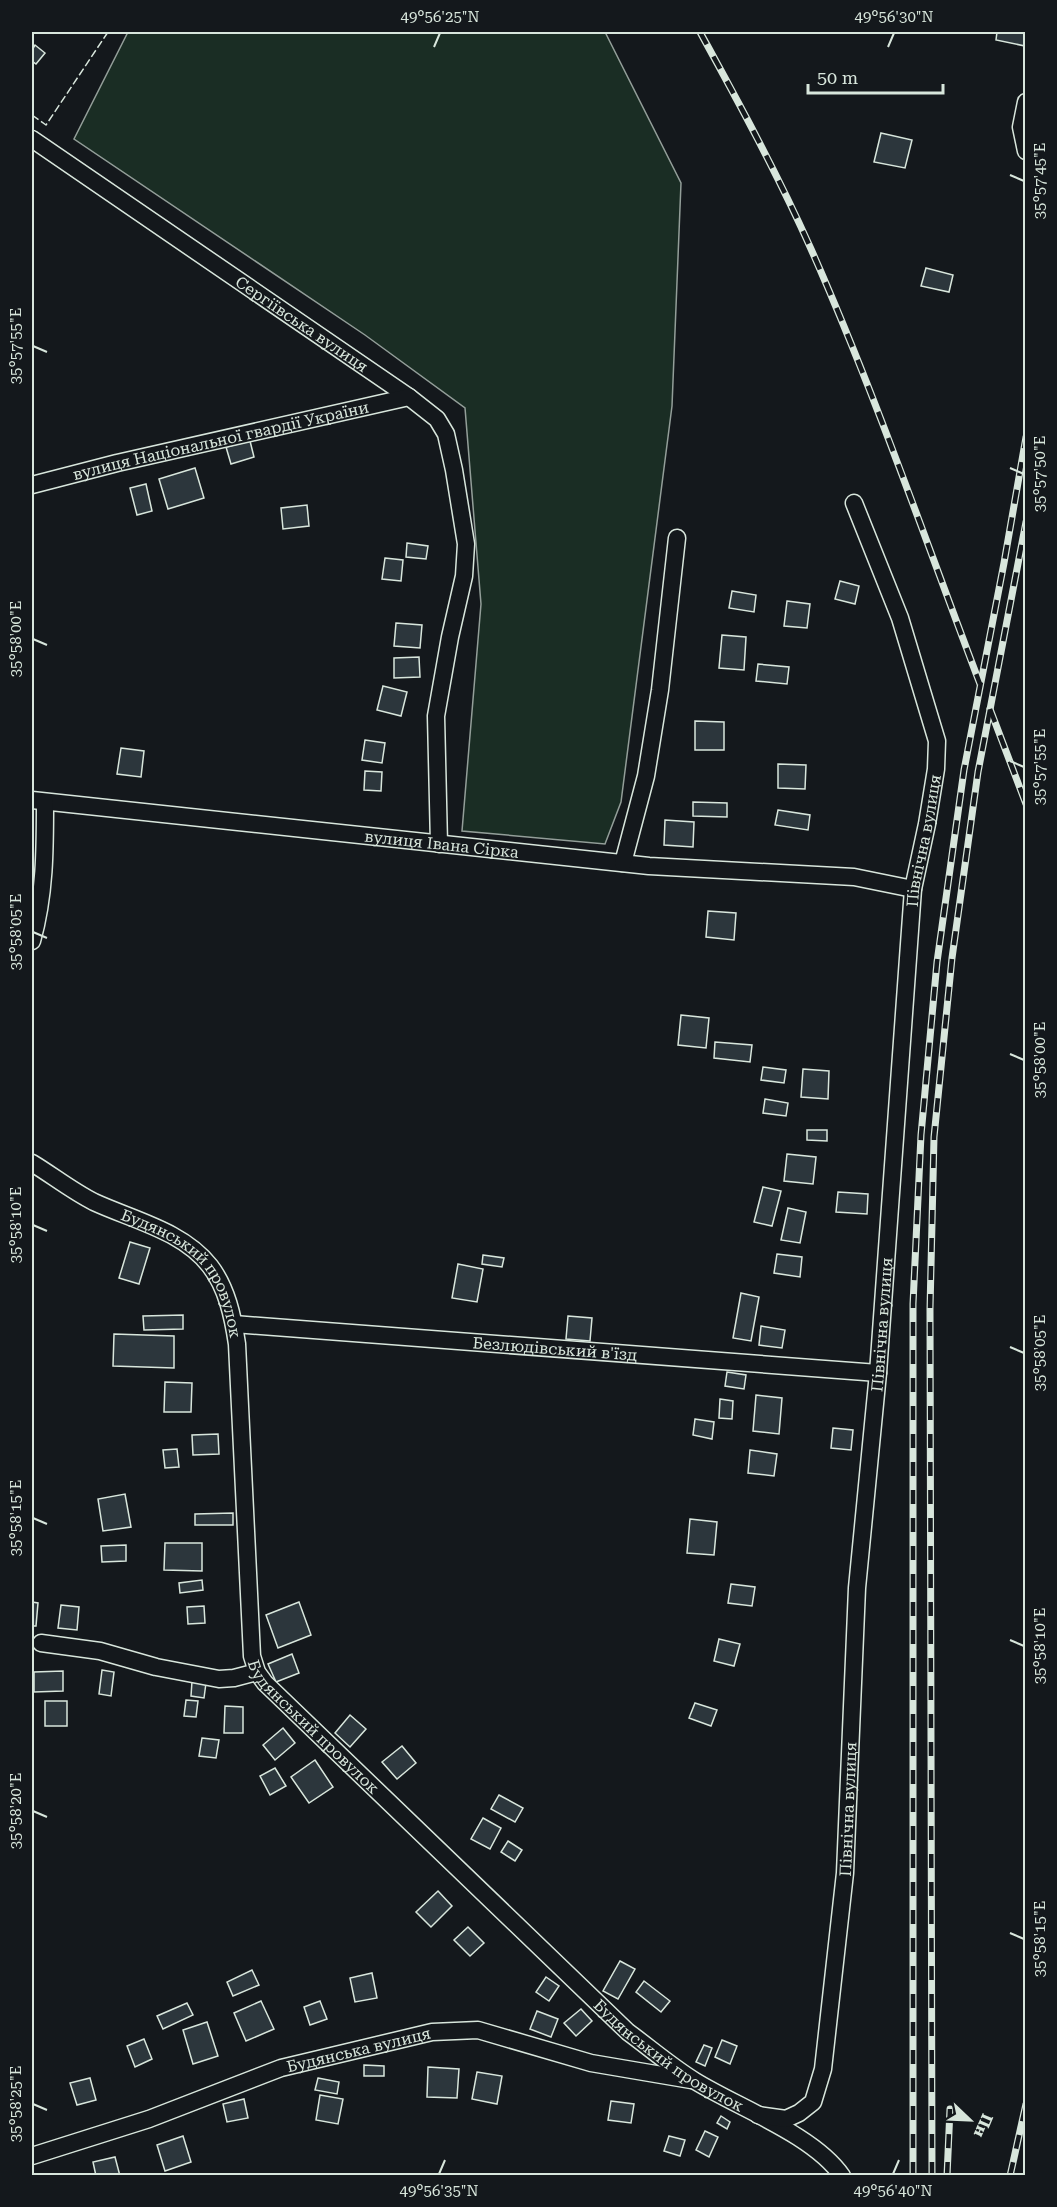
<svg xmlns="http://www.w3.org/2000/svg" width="1057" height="2207" font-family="'Roboto Serif',serif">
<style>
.green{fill:#1a2d24;stroke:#939e99;stroke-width:1.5}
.building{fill:#2c363c;stroke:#d8e6dc;stroke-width:1.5}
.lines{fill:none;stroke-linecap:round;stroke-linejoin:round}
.minor-casing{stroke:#d8e6dc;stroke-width:19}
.minor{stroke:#14181c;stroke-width:16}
.rail-casing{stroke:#d8e6dc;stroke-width:7}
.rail{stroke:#14181c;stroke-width:4.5;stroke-dasharray:14;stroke-linecap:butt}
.fence{stroke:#d8e6dc;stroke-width:1.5;stroke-dasharray:8 3;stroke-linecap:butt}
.ticks{fill:none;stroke:#d8e6dc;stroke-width:2}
.labels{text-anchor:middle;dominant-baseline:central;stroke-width:4.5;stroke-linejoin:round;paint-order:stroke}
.street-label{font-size:16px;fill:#d8e6dc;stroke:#14181c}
.neatline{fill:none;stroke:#d8e6dc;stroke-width:2}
.ticks-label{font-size:15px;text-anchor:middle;fill:#d8e6dc}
</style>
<rect width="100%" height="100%" fill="#14181c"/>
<polygon class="green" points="128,32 605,32 681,183 672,406 621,802 605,844 462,831 481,604 465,408 365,335 74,139"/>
<g class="building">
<polygon points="997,32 1026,32 1025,46 996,40"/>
<polygon points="35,45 45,53 36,64 32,61 32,50"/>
<polygon points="881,133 912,140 905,168 874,162"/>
<polygon points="926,268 953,275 949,292 921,286"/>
<polygon points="250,441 254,457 231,464 226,447"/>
<polygon points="195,468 204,498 168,509 159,479"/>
<polygon points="146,484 152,511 137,515 130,488"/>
<polygon points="307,505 309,526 283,529 281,508"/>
<polygon points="407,543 428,546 426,559 406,557"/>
<polygon points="385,558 403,560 401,581 382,579"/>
<polygon points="840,581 859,586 855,604 835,599"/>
<polygon points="732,591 756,595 754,612 729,608"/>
<polygon points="787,601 810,604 807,628 784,626"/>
<polygon points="396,623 422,625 420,648 394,646"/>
<polygon points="722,635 746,637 744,670 719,668"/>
<polygon points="419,657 420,677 394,678 394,658"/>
<polygon points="758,664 789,667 787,684 756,681"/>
<polygon points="383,686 407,692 401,716 377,710"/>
<polygon points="695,721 724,722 724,750 695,750"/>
<polygon points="365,740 385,743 382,763 362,760"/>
<polygon points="121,748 144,751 141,777 117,774"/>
<polygon points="778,764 806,765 805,789 778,788"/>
<polygon points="365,771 382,772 381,791 364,790"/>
<polygon points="693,802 727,803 727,817 693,816"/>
<polygon points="778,810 810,815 808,830 775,825"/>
<polygon points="665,820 694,822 693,847 664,845"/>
<polygon points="708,911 736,913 734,940 706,937"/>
<polygon points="681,1015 709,1018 706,1048 678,1045"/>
<polygon points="715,1042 752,1045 750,1062 714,1058"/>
<polygon points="763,1067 786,1070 784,1083 761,1080"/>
<polygon points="803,1069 829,1071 828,1099 801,1097"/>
<polygon points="765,1099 788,1103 786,1116 763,1113"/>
<polygon points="807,1130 827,1130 827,1141 807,1140"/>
<polygon points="787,1154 816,1157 813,1184 784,1181"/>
<polygon points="763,1187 781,1191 772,1226 754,1222"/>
<polygon points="838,1192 868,1194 867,1214 836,1212"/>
<polygon points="788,1208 806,1212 800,1243 781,1240"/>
<polygon points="130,1242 150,1248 139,1284 119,1278"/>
<polygon points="777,1254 802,1257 800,1277 774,1273"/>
<polygon points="483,1255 504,1258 502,1267 482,1264"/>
<polygon points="458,1264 483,1269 477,1302 452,1298"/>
<polygon points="741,1293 759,1297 751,1341 733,1338"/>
<polygon points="183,1315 183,1329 144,1330 143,1316"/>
<polygon points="568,1316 592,1318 590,1341 566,1339"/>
<polygon points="761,1326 785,1330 782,1348 759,1345"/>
<polygon points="114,1334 174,1336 174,1368 113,1366"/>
<polygon points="727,1372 746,1375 744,1389 725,1386"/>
<polygon points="165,1382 192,1383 191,1412 164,1412"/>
<polygon points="756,1395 782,1398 779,1434 753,1431"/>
<polygon points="720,1399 733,1401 732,1419 719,1418"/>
<polygon points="695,1419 714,1422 712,1439 693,1435"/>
<polygon points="833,1428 853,1430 851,1450 831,1448"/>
<polygon points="218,1434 219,1454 193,1455 192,1435"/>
<polygon points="177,1449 179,1467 165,1468 163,1450"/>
<polygon points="750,1450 777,1454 774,1476 748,1473"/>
<polygon points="125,1494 131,1527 103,1531 98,1499"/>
<polygon points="233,1513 233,1525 195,1525 195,1514"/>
<polygon points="690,1519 717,1522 714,1555 687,1553"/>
<polygon points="165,1543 202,1543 202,1571 164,1570"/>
<polygon points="126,1545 126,1561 102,1562 101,1546"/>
<polygon points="202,1580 203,1590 180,1593 179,1583"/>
<polygon points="731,1584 755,1587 752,1606 728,1603"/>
<polygon points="32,1602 38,1603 36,1626 32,1626"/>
<polygon points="299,1602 311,1635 278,1648 266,1615"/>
<polygon points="61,1605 79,1607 77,1630 58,1628"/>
<polygon points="204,1606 205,1623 188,1624 187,1607"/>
<polygon points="719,1639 740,1644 734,1666 714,1661"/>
<polygon points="292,1654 299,1673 276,1682 268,1664"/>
<polygon points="102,1670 114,1672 111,1696 99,1694"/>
<polygon points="63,1671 63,1691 34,1692 34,1672"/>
<polygon points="192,1681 206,1683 204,1698 191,1696"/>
<polygon points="186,1700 198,1701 196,1717 184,1716"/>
<rect x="45" y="1701" width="22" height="25"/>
<polygon points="695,1703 717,1710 711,1726 689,1718"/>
<polygon points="225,1706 243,1707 243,1733 224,1733"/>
<polygon points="350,1715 366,1729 350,1747 335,1733"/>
<polygon points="283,1728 295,1743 275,1760 263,1745"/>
<polygon points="202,1738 219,1740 216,1758 199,1756"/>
<polygon points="402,1746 416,1763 397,1779 382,1762"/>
<polygon points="315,1760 333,1787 309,1803 291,1777"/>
<polygon points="275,1768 286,1786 270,1795 260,1776"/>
<polygon points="499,1795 523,1808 515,1822 491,1809"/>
<polygon points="483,1818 501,1828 490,1849 471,1839"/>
<polygon points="508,1841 522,1850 515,1861 501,1852"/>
<polygon points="438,1891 452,1906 431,1927 416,1912"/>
<polygon points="468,1927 484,1943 470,1956 454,1940"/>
<polygon points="620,1961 635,1969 618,1999 603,1991"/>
<polygon points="252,1970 259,1985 233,1996 227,1982"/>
<polygon points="372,1973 377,1998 355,2002 350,1978"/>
<polygon points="546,1977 559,1986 549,2001 536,1992"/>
<polygon points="644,1981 670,2001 661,2012 636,1992"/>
<polygon points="261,2001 274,2029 246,2041 234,2013"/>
<polygon points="320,2001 327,2019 310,2025 304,2007"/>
<polygon points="187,2003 193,2015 163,2029 157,2016"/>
<polygon points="581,2009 592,2021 576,2036 564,2023"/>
<polygon points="537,2011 558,2019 551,2037 530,2029"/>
<polygon points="207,2022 218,2056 193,2064 183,2030"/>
<polygon points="144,2039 152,2059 135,2067 127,2046"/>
<polygon points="722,2040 737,2046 730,2064 715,2057"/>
<polygon points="704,2045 712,2048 705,2066 696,2062"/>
<polygon points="364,2065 384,2066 384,2076 364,2076"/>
<polygon points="428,2067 459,2069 457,2098 427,2097"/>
<polygon points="477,2072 502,2076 497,2104 472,2099"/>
<polygon points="90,2078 96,2100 77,2105 70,2083"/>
<polygon points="318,2078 339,2082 337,2094 315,2090"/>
<polygon points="320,2095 343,2099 338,2124 316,2120"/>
<polygon points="244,2099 248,2118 227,2122 223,2104"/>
<polygon points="611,2101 634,2104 631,2123 608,2120"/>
<polygon points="721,2116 730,2122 727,2129 717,2123"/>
<polygon points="705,2131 718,2137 709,2157 696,2150"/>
<polygon points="183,2136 191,2162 165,2171 157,2145"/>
<polygon points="669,2136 685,2140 680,2156 664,2151"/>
<polygon points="115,2157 120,2176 96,2176 93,2162"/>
</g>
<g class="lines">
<g class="minor-casing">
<g id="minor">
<polyline points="1026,102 1021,127 1026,151"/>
<path id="s1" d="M32 139 409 397 437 419 446 434 454 470 466 544 464 576 450 637 436 716 439 844"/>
<path id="s2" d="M32 485 117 463 409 397"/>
<path id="s3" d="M32 800 649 866 854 877 913 889"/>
<polyline points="623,863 646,776 660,690 677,538"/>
<path d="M32 941C45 895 45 849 45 802"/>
<path id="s4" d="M32 1163C52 1175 72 1191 94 1202 133 1220 183 1231 210 1266 227 1288 233 1317 237 1344L252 1656 257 1672 265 1683 628 2032C650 2048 672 2067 695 2081 739 2108 814 2135 842 2176"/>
<path id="s5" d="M234 1324 878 1373"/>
<polyline points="41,1643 100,1651 156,1667 219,1679 234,1678 257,1672"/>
<path id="s6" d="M758 2115 786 2119 799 2113 813 2102 823 2069 845 1873 857 1588 878 1373 913 889 927 824 936 769 937 741 900 618 854 503"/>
<path id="s7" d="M32 2156 149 2119 281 2068 432 2032 478 2030 591 2063 691 2080"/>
</g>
</g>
<use href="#minor" class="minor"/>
<g class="rail-casing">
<g id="rail">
<path d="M700 32C739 103 778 175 811 249 874 391 925 539 980 684"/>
<polyline points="990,709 1026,804"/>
<polyline points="913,2176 913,1304 921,1135 937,962 964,770 1004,563 1026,437"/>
<polyline points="932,2176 930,1309 934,1137 952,958 978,772 1026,522"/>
<polyline points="947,2176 950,2109"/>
<polyline points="1010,2176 1026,2104"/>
</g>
</g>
<use href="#rail" class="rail"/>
<polyline class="fence" points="32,115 46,125 108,32"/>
</g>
<path class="ticks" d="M434 47 440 33M888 47 894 33M1010 175 1024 181M33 346 47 352M1010 468 1024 474M33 639 47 645M1010 761 1024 767M33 932 47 938M1010 1054 1024 1060M33 1225 47 1231M1010 1347 1024 1353M33 1518 47 1524M1010 1640 1024 1646M33 1811 47 1817M1010 1933 1024 1939M33 2104 47 2110M439 2174 445 2160M893 2174 899 2160"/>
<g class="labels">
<g class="street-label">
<text stroke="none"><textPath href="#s1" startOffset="327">Сергіївська вулиця</textPath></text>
<text stroke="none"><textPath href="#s2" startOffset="194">вулиця Національної гвардії України</textPath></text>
<text stroke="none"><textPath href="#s6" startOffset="1328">Північна вулиця</textPath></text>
<text stroke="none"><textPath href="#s3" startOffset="412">вулиця Івана Сірка</textPath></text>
<text stroke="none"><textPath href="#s4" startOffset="194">Будянський провулок</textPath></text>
<text stroke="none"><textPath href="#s6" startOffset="842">Північна вулиця</textPath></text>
<text stroke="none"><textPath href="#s5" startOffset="322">Безлюдівський в'їзд</textPath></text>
<text stroke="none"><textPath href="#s4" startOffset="698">Будянський провулок</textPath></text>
<text stroke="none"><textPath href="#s6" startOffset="356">Північна вулиця</textPath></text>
<text stroke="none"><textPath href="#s7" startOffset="344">Будянська вулиця</textPath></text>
<text stroke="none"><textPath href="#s4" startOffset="1184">Будянський провулок</textPath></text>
</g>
</g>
<rect width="1057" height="2207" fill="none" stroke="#14181c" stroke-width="66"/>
<g transform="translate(970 2120) rotate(113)" stroke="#14181c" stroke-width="4.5" paint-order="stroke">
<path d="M0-4.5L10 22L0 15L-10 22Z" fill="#d8e6dc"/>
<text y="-9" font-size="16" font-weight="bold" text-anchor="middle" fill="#d8e6dc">Пн</text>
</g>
<path d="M808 84v9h135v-9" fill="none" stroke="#d8e6dc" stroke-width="3"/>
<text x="817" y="84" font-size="18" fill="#d8e6dc" stroke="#14181c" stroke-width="4.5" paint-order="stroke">50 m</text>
<rect x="33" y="33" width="991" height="2141" class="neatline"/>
<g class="ticks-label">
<text x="440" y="22">49°56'25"N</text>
<text x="894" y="22">49°56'30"N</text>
<text transform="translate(1040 181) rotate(-90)" y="5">35°57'45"E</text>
<text transform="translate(16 346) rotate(-90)" y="5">35°57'55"E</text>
<text transform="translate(1040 474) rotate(-90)" y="5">35°57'50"E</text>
<text transform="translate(16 639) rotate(-90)" y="5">35°58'00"E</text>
<text transform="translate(1040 767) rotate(-90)" y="5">35°57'55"E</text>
<text transform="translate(16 932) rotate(-90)" y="5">35°58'05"E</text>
<text transform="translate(1040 1060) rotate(-90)" y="5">35°58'00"E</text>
<text transform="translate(16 1225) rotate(-90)" y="5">35°58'10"E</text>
<text transform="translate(1040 1353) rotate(-90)" y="5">35°58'05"E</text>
<text transform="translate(16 1518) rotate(-90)" y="5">35°58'15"E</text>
<text transform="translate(1040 1646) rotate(-90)" y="5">35°58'10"E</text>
<text transform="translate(16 1811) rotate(-90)" y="5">35°58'20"E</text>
<text transform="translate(1040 1939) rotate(-90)" y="5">35°58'15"E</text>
<text transform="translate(16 2104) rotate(-90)" y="5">35°58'25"E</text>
<text x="439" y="2196">49°56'35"N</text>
<text x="893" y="2196">49°56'40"N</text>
</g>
</svg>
